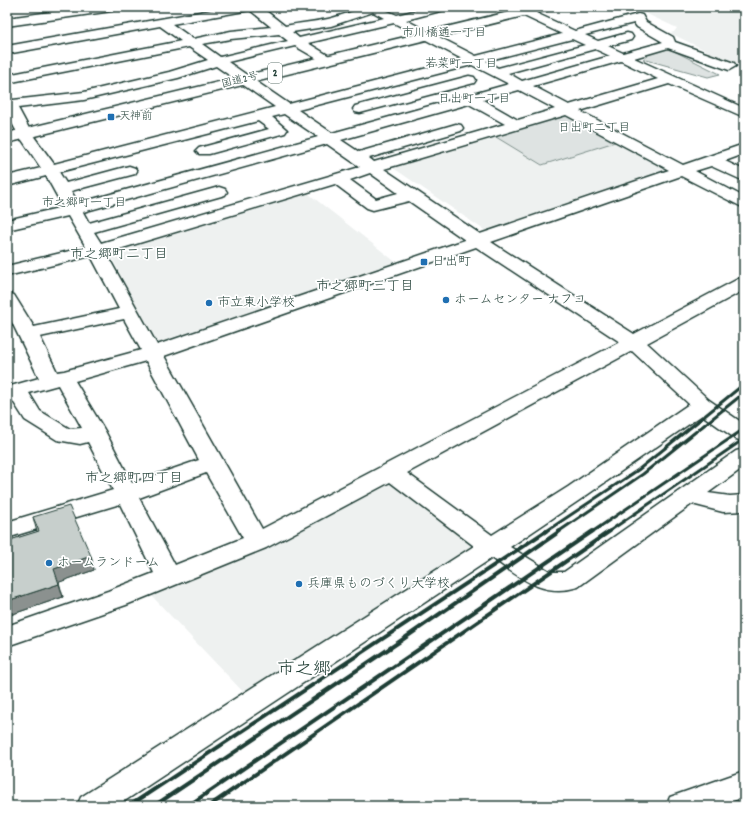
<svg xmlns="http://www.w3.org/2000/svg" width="751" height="813" font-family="Dekko,'Klee One',sans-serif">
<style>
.built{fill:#eef1f0}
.green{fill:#dee3e2;stroke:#7e908b}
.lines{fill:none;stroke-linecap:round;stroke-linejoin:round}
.minor-casing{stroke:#1f3d34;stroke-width:3}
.highway-casing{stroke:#1f3d34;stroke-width:3}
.minor{fill:#fff;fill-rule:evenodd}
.highway{fill:#fff;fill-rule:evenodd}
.rail-far1{stroke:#1f3d34;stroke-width:3}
.rail{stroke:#1f3d34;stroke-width:4}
.wall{fill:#abb2af;stroke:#1f3d34}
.shaded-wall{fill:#8b918f;stroke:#1f3d34}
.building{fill:#c7cfcc;stroke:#1f3d34}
.poi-dot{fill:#1f6fb2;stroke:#fff;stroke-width:1.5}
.labels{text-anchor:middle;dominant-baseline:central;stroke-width:3.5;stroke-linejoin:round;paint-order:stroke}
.far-street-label{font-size:11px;fill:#1f3d34;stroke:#fff}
.far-poi-label{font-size:11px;fill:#1f3d34;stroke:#fff;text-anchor:start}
.far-neighbourhood-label{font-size:12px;fill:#1f3d34;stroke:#fff}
.shield{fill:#fff;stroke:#627771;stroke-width:1}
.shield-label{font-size:12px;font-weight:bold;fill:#1f3d34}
.poi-label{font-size:13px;fill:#1f3d34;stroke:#fff;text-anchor:start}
.neighbourhood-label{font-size:14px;fill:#1f3d34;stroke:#fff}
.near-quarter-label{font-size:18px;fill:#1f3d34;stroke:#fff}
</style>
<rect width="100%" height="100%" fill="#fff"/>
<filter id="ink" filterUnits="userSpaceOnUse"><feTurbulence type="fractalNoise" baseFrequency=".025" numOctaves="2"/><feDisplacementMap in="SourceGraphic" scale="8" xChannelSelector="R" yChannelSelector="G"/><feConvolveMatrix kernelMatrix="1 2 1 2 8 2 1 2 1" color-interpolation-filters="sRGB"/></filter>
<g filter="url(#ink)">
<g class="built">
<polygon points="632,7 744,7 744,67 740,67 670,33 674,32 677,28"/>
<polygon points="491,134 618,141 668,167 668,170 487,232 389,165"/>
<polygon points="305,191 397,263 162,345 155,343 108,250"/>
<polygon points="387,483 396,484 474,543 475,550 248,697 150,594 290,536"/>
</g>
<g class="green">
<polygon points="666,47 720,74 708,77 643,59 648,56 643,54"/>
<polygon points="563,113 618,141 542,165 491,134"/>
</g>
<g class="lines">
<g class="minor-casing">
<g id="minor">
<polygon points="87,7 118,7 112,11 7,26 7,18"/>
<path d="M228 7H261L285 26C299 23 314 22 328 19 358 12 365 0 397 15L429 7H450L448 9 406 20 476 56 562 34 509 9 507 7H523L575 31 638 14 642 15 646 22 673 37 675 42 734 63 736 66 729 70 668 48 634 58 744 108V117L669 84 580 111 683 165 744 144V154L725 161 744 170V181L711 166 695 171 744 197V208L681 176 491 242 634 334 738 279 744 278V290L647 343 709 400 744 424V441L736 439 702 415 584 497 510 547 551 572H564L736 451 744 449V467L708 493 730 496 744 495V511L723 512 692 504 578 587C542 598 520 577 492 558L117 806H77L81 797 474 546 390 482 266 548 126 605 7 646V626L108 591 154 573 120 504 7 538V522L113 490 88 442 80 444 57 440 25 420 11 398 7 399V387L39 378 7 312V293L14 295 34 327 119 309 91 256 7 276V266L86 247 68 216 7 230V220L63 207 46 176 7 186V176L41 168 18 134 7 114V97L13 100 84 92 169 72 208 60 189 47 7 83V75L181 41 160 26 7 54V46ZM250 10 271 27 231 31 193 39 172 24ZM373 12 384 18 299 38 292 32 331 26ZM394 23 462 59 289 104 228 62 295 46 326 64 331 63 332 60 331 57 308 43ZM634 23 637 27 663 42 623 53 608 46 631 40 633 37 631 34 627 33 598 41 585 35ZM279 34 288 41 220 57 202 44 231 39ZM572 39 585 45 498 68 486 61ZM595 49 610 56 522 81 508 73ZM621 61 658 79 569 105 533 86ZM472 65 509 84 332 133 298 110ZM216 66 275 107 54 164 32 134 18 108 84 100 178 78ZM519 90 555 109 518 120 483 100ZM469 104 505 124 374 162 369 158 461 131 463 128 461 125 456 124 359 152 341 140ZM284 114 318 137 78 203 71 191 135 174 137 171 135 168 129 166 66 183 59 172 258 121 269 129 199 148 196 151 199 154H209L285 133 287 130 272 117ZM566 115 669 170 480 234 384 169ZM327 144 360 167 101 243 94 232 225 195 227 192 225 189 219 187 89 223 83 212ZM370 173 398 193 376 199 350 180ZM335 184 367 208 373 210 409 201 465 240 157 345 106 253ZM476 247 620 342 262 529 164 356ZM124 319 141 350 64 371 57 372 40 337ZM632 351 689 404 568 487 492 535 407 473ZM146 361 199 460 132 483 105 431 75 381ZM58 385 82 428 70 429 40 411 29 393ZM206 473 243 538 175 565 139 498Z"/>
<polygon points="469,76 474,77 476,80 474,83 360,113 355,112 353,109 355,106"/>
<polygon points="744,771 744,797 719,806 666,806 670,797"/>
</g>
</g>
<g class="highway-casing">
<polygon id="highway" points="529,7 550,7 548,10 7,143 7,133"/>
</g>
<use href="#minor" class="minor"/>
<use href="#highway" class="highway"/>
<g class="rail-far1">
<polyline points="545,532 638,470 744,384"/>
<polyline points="558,532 643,474 744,393"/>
<polyline points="592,532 744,429"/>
<polyline points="608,532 744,439"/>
</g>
<g class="rail">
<polyline points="129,806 546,531"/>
<polyline points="154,806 399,642 560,531"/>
<polyline points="188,806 593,531"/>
<polyline points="209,806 610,531"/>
</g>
</g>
<polygon class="wall" points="33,517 91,556 94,570 59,582 63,597 7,616 7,541 37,532"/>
<g class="shaded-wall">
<polygon points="91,556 94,570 57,583 54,569"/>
<polygon points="59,584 63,597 7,616 7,601"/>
</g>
<polygon class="building" points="69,506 91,556 54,569 59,584 7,601 7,541 39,531 33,517"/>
</g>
<g class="poi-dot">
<rect x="107" y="113" width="8" height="8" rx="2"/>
<rect x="420" y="258" width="8" height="8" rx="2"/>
<circle cx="446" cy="300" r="4"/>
<circle cx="209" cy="303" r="4"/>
<circle cx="49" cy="563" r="4"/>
<circle cx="299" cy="584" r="4"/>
</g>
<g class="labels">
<g class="far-street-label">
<text transform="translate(240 81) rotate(-14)">国道2号</text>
</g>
<g class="far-poi-label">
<text x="119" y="117">天神前</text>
</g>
<g class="far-neighbourhood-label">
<text x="444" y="33">市川橋通一丁目</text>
<text x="461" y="64">若菜町一丁目</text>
<text x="474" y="99">日出町一丁目</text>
<text x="594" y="128">日出町二丁目</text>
<text x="84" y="203">市之郷町一丁目</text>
</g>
<rect class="shield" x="268" y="63" width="14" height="20" rx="3"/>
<g class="shield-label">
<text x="275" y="73">2</text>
</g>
<g class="poi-label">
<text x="432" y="262">日出町</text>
<text x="454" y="300">ホームセンター ナフコ</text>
<text x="217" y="303">市立東小学校</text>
<text x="57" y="563">ホームランドーム</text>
<text x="307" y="584">兵庫県ものづくり大学校</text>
</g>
<g class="neighbourhood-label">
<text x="119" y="255">市之郷町二丁目</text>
<text x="365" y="287">市之郷町三丁目</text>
<text x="134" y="479">市之郷町四丁目</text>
</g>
<g class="near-quarter-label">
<text x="304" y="670">市之郷</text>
</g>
</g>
<rect width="751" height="813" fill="none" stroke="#fff" stroke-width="24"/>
<rect x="12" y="12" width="727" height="789" fill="none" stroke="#1f3d34" stroke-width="1.5" filter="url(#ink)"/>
</svg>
